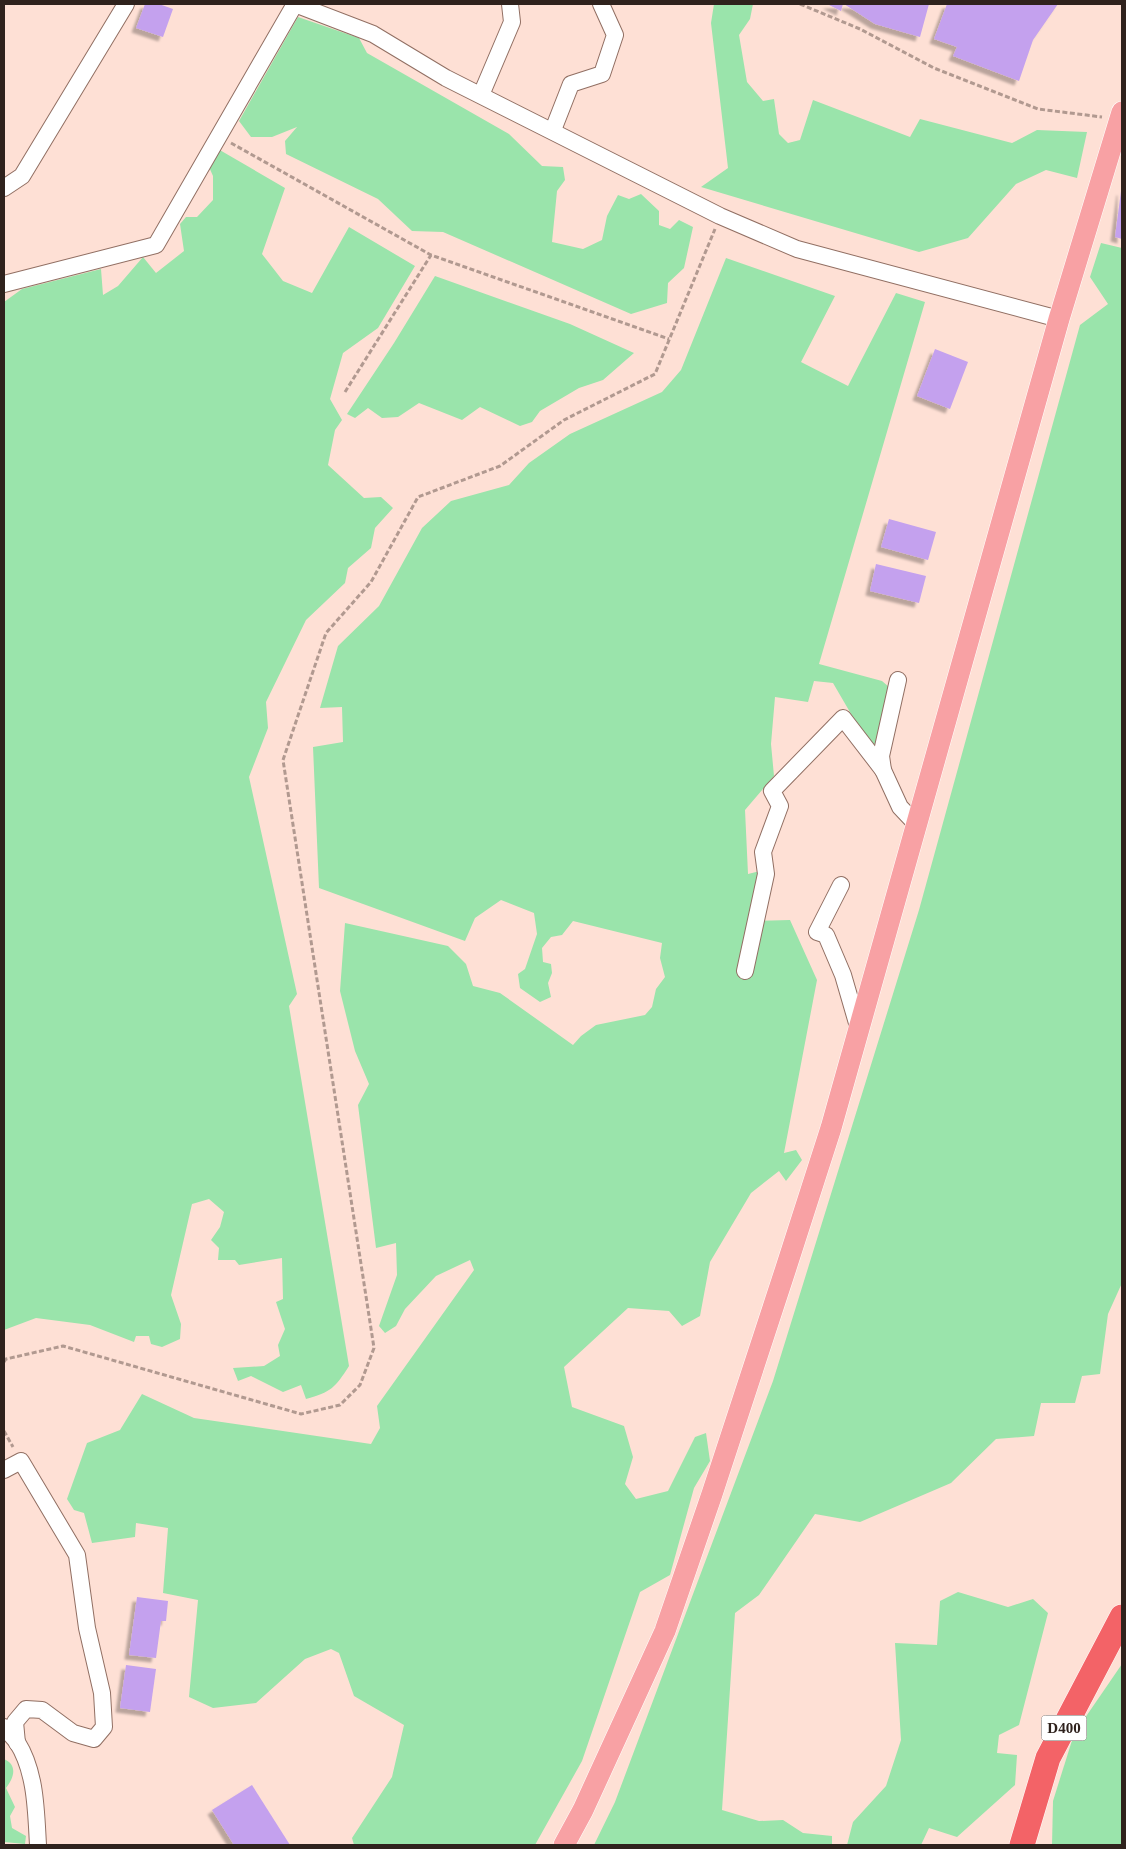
<svg xmlns="http://www.w3.org/2000/svg" width="1126" height="1849" font-family="'Times New Roman',serif">
<style>
.green{fill:#9ae4ab}
.building{fill:#c4a1ee;filter:url(#shadow)}
.lines{fill:none;stroke-linecap:round;stroke-linejoin:round}
.minor-casing{stroke:#916f63;stroke-width:18}
.major-casing{stroke:#fff;stroke-width:22}
.highway-casing{stroke:#fff;stroke-width:26}
.path{stroke:#b19990;stroke-width:3;stroke-dasharray:5 2.5;stroke-linecap:butt}
.minor{stroke:#fff;stroke-width:16}
.major{stroke:#f8a1a4;stroke-width:21}
.highway{stroke:#f36367;stroke-width:25}
.labels{text-anchor:middle;dominant-baseline:central;stroke-width:5;stroke-linejoin:round;paint-order:stroke}
.shield{fill:#fff;stroke:#6d6461;stroke-width:1}
.shield-label{font-size:15px;font-weight:bold;fill:#2f221d}
</style>
<defs>
<filter id="shadow"><feDropShadow dx="-4.5" dy="4.5" stdDeviation="1" flood-color="#0004"/></filter>
</defs>
<rect width="100%" height="100%" fill="#fee0d5"/>
<g class="green">
<polygon points="714,4 753,4 750,19 739,35 747,82 763,101 774,99 779,134 788,143 800,140 813,100 910,137 920,119 1012,143 1037,130 1087,132 1077,178 1046,170 1016,184 968,238 919,252 701,187 728,168 711,23"/>
<polygon points="298,17 359,38 367,53 509,134 542,166 563,167 565,180 557,191 552,242 583,249 602,240 607,216 618,195 629,199 641,194 659,211 659,225 670,229 679,220 693,227 684,268 668,283 667,303 631,314 443,232 412,231 378,199 286,154 285,141 297,127 272,137 251,137 239,121"/>
<path d="M218 149 285 188 262 254 283 281 312 293 349 227 415 266 378 328 343 353 330 399 342 420 335 430 328 465 364 498 381 497 393 508 375 528 371 548 348 568 345 583 306 620 266 702 268 728 249 777 297 994 289 1006 349 1366C335 1388 331 1392 306 1399L301 1385 283 1392 251 1376 238 1381 233 1368 264 1366 280 1356 278 1345 285 1329 276 1302 283 1299 282 1258 239 1265 235 1260H218L219 1248 211 1240 220 1227 224 1212 209 1199 192 1204 171 1295 181 1324 180 1339 162 1347 151 1344 149 1336H136L134 1342 90 1325 36 1318 4 1330V302L22 289 101 269 103 295 118 286 143 257 156 273 184 251 180 224 186 217H197L213 200V176L209 167Z"/>
<polygon points="1101,243 1122,248 1122,1283 1108,1314 1100,1374 1082,1376 1075,1403 1041,1403 1034,1436 996,1439 951,1483 860,1522 815,1514 759,1595 735,1613 722,1810 759,1821 783,1820 803,1833 832,1836 832,1845 594,1845 615,1802 773,1381 919,910 1080,325 1108,304 1090,277"/>
<polygon points="726,258 835,296 801,362 848,386 896,293 925,302 819,664 882,681 889,687 879,740 874,745 868,743 833,683 814,681 808,702 775,697 771,744 774,776 745,810 748,874 760,871 753,921 790,920 817,980 784,1153 796,1150 802,1160 786,1181 779,1171 751,1193 710,1262 700,1316 682,1326 669,1311 628,1308 564,1367 572,1407 624,1426 633,1457 625,1484 636,1499 668,1491 695,1437 706,1433 710,1461 694,1488 670,1575 640,1592 582,1761 535,1845 354,1845 352,1838 392,1777 404,1725 354,1696 339,1653 331,1649 305,1659 256,1703 213,1708 189,1697 198,1600 163,1593 168,1528 136,1523 135,1537 92,1543 84,1513 74,1510 67,1499 87,1443 120,1430 142,1394 194,1418 371,1444 380,1428 377,1406 474,1270 470,1260 436,1276 405,1309 396,1326 385,1333 379,1326 397,1275 396,1243 376,1248 358,1105 369,1084 355,1051 340,991 345,923 448,946 466,964 473,986 500,993 573,1045 581,1036 596,1025 645,1015 652,1007 656,989 665,977 660,958 662,943 573,921 562,935 551,937 542,948 543,962 551,964 552,973 548,983 551,997 540,1002 520,988 518,974 525,969 537,934 534,913 501,900 475,918 465,941 319,888 313,747 343,742 342,707 320,708 338,646 379,606 422,528 451,501 509,485 529,463 570,434 662,392 681,370"/>
<polygon points="435,276 570,324 634,353 603,380 579,388 540,411 532,422 520,426 480,407 462,420 419,403 398,417 382,418 368,408 355,418 347,414 394,343"/>
<polygon points="958,1592 1008,1607 1033,1599 1048,1613 1019,1725 999,1735 997,1753 1017,1755 1015,1785 957,1837 929,1828 921,1845 847,1845 853,1822 886,1786 901,1740 895,1643 937,1645 940,1601"/>
<polygon points="1122,1664 1122,1845 1052,1845 1053,1801 1074,1734"/>
<path d="M4 1759C18 1765 14 1778 6 1788L15 1807 10 1816 12 1828 26 1836 25 1844 4 1842Z"/>
</g>
<g class="building">
<polygon points="145,4 159,4 173,9 163,37 136,28"/>
<polygon points="827,4 843,4 841,11"/>
<polygon points="844,4 929,4 920,37 875,24"/>
<polygon points="947,4 1058,4 1033,40 1019,81 953,56 957,47 934,39"/>
<polygon points="1121,191 1122,191 1122,239 1115,237"/>
<polygon points="935,349 968,362 950,409 917,396"/>
<polygon points="889,519 936,532 928,560 881,547"/>
<polygon points="876,564 926,576 919,603 870,591"/>
<polygon points="137,1597 168,1601 166,1621 161,1621 156,1658 129,1655"/>
<polygon points="126,1665 156,1669 150,1712 120,1708"/>
<polygon points="252,1785 290,1845 234,1845 212,1810"/>
</g>
<g class="lines">
<g class="minor-casing">
<g id="minor">
<polyline points="481,95 512,22 510,4"/>
<polyline points="553,130 571,84 602,74 615,35 601,4"/>
<polyline points="4,188 22,176 126,4"/>
<polyline points="4,284 156,245 295,4 373,34 446,78 720,216 797,249 1059,319"/>
<polyline points="898,680 881,756 883,770 900,807 917,825"/>
<polyline points="841,885 817,932 826,935 843,975 859,1030"/>
<polyline points="745,971 766,874 763,852 780,806 772,791 843,718 883,770"/>
<polyline points="4,1470 21,1461 77,1555 87,1628 102,1693 104,1727 94,1739 73,1733 42,1710 26,1709 15,1722 17,1743"/>
<path d="M4 1727C8 1732 13 1737 17 1742 36 1772 36 1811 38 1845"/>
</g>
</g>
<g class="major-casing">
<polyline id="major" points="564,1845 583,1810 665,1631 712,1494 785,1271 831,1128 1059,319 1122,112"/>
</g>
<g class="highway-casing">
<polyline id="highway" points="1022,1845 1048,1758 1122,1617"/>
</g>
<g class="path">
<polyline points="800,4 860,29 934,68 1038,109 1102,117"/>
<polyline points="231,143 431,255 669,339"/>
<polyline points="345,392 431,255"/>
<polyline points="4,1362 6,1359 63,1346 301,1414 340,1405 360,1385 374,1348 283,760 326,633 371,582 418,497 500,466 564,420 655,374 715,229"/>
<polyline points="4,1431 13,1447"/>
</g>
<use href="#minor" class="minor"/>
<use href="#major" class="major"/>
<use href="#highway" class="highway"/>
</g>
<g class="labels">
<rect class="shield" x="1041.5" y="1715.5" width="45" height="25" rx="4"/>
<g class="shield-label">
<text x="1064" y="1728">D400</text>
</g>
</g>
<rect width="1126" height="1849" fill="none" stroke="#2f221d" stroke-width="10"/>
</svg>
